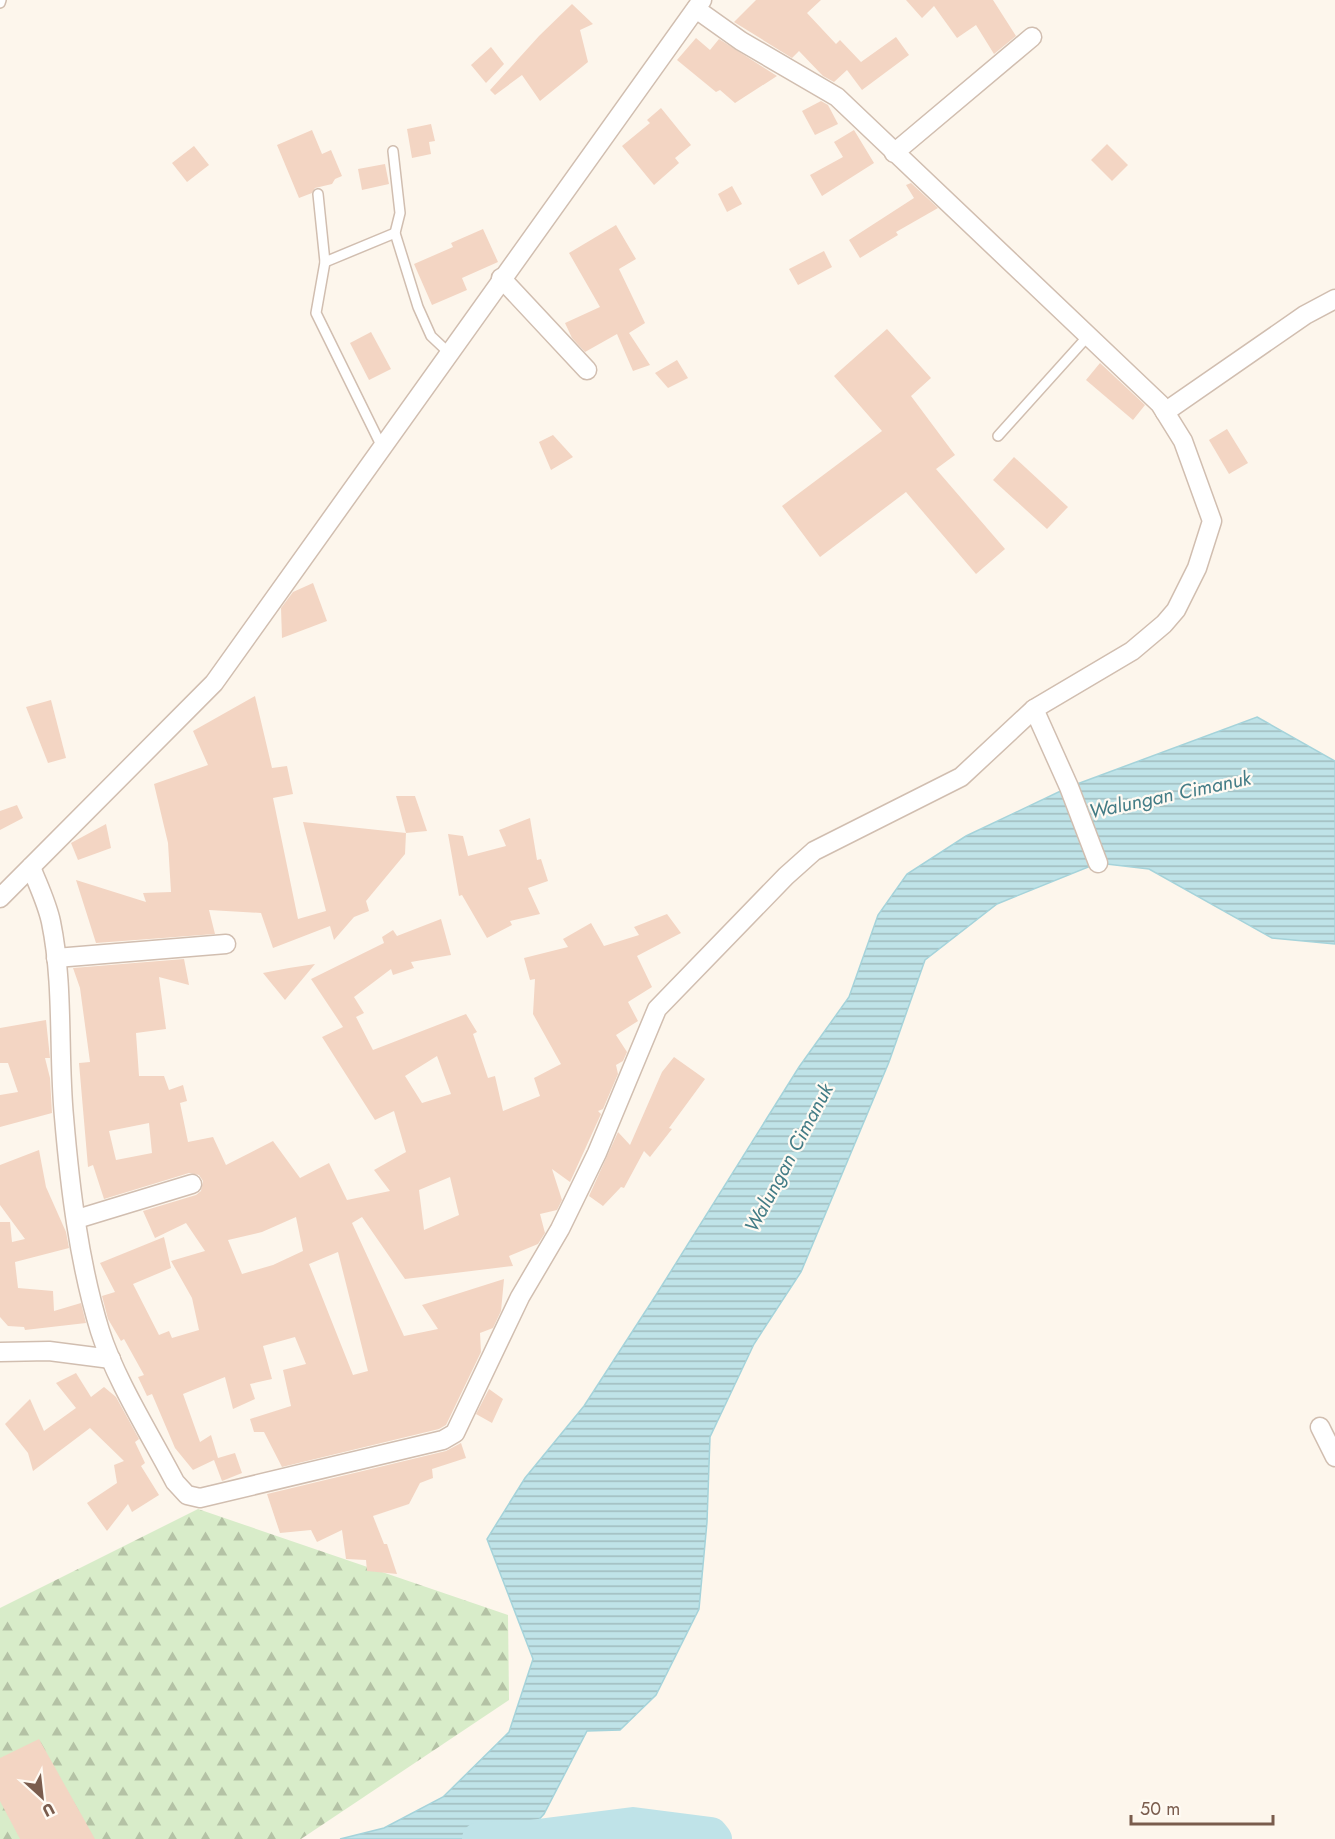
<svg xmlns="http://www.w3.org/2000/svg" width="1335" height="1839" font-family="Jost,sans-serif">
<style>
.forest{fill:url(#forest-firs)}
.water{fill:url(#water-rules);stroke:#a5d3da;stroke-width:1.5}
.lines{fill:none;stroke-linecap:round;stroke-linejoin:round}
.river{stroke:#bfe3e8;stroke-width:34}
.building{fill:#f3d5c3;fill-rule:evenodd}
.service-casing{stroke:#d1beb0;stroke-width:12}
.minor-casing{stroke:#d1beb0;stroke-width:21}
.service{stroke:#fff;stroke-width:9}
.minor{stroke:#fff;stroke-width:18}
.labels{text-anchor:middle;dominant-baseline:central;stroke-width:4.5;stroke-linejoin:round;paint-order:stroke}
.water-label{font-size:20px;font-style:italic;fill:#437c86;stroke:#fffaf3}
</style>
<defs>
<pattern id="forest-firs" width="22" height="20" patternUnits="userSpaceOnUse" patternTransform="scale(1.5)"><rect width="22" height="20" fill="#d8ecc9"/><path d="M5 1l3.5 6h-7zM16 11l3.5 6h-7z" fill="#b4c2a5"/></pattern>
<pattern id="water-rules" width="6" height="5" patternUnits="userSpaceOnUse" patternTransform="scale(1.5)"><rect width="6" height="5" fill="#bfe3e8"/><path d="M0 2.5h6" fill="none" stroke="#a0bbbe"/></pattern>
</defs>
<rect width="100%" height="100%" fill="#fdf6ec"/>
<polygon class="forest" points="198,1509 508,1615 509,1700 301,1839 0,1839 0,1608"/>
<polygon class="water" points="1257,717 1335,761 1335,944 1272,938 1149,869 1098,863 997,904 925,960 889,1062 801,1272 754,1344 710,1437 707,1522 699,1609 656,1695 620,1730 587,1731 544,1814 521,1839 340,1839 384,1828 443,1797 509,1732 533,1659 487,1539 525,1478 584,1406 656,1295 799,1067 849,997 878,915 907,874 966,836 1069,787"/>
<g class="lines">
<polyline class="river" points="479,1839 522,1838 633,1824 711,1834 715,1839"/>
</g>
<g class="building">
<polygon points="756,0 821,0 807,13 836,44 840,40 861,62 896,37 909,55 862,90 847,70 834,82 823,76 799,51 792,58 734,22"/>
<polygon points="906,0 993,0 1016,36 994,54 976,25 957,38 934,6 922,18"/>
<polygon points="572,4 593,24 580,30 588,62 540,101 522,75 495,95 490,90 539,36"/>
<polygon points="696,38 710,50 719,39 777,76 735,103 720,90 716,92 677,60"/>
<polygon points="491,47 504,64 486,83 471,65"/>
<polygon points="821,101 828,105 838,124 815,135 802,111"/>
<polygon points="661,108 691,145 675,158 679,163 654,185 622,146 650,123 647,120"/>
<polygon points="431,124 435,141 429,142 431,154 412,158 407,129"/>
<polygon points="312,130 322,154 331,150 342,176 335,179 332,184 315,188 312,193 299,198 277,145"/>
<polygon points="854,130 874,163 822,196 810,175 843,157 834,142"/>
<polygon points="1107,144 1128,165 1112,181 1091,160"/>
<polygon points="194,146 209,165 187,182 172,163"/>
<polygon points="385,164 389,184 362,190 358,169"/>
<polygon points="911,183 938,208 896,232 898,235 860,258 849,240 914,198 906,185"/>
<polygon points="732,186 742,204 727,212 718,194"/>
<polygon points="616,225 636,259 619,269 645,323 629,333 650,365 633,371 617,334 585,352 572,338 565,323 600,307 569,253"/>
<polygon points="483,229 498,262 462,278 467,290 432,305 414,264 453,247 451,243"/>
<polygon points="824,251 832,267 798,285 789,269"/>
<polygon points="887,329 931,378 911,396 955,455 936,469 1005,549 976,574 906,492 820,557 782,506 882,431 834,376"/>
<polygon points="371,332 391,369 369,380 350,343"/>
<polygon points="677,360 688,378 668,388 655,373"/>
<polygon points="1100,363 1145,405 1133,420 1086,380"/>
<polygon points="1227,429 1248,463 1229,474 1209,440"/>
<polygon points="553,435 573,457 551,470 539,442"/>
<polygon points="1014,457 1068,507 1047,529 993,480"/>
<polygon points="313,583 327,621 282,638 281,608 293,592"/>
<polygon points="255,696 272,768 287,766 293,794 273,798 298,919 326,911 303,822 406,833 405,854 366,901 369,911 354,917 334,940 330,926 273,948 261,913 209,910 215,934 96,943 76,880 146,902 143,893 171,892 168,843 154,784 208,765 193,731"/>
<polygon points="51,700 66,758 48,763 26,707"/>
<polygon points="396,796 415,796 427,831 406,833"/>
<polygon points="17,805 23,818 0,830 0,811"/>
<polygon points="530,818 537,860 541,859 548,881 528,888 540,914 510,921 512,925 487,938 462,895 459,896 448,834 463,836 468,856 506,846 499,830"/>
<polygon points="106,824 111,848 78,860 71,843"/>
<path d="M667 914 681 933 637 956 652 987 628 1002 638 1021 616 1035 627 1052 623 1061 616 1065 618 1074 603 1109 598 1111 601 1114 570 1182 552 1169 562 1200 557 1210 540 1214 545 1233 538 1244 509 1256 513 1266 405 1279 362 1217 352 1223 404 1336 438 1329 422 1305 504 1279 501 1311 493 1328 480 1333 481 1352 446 1425 439 1429 282 1467 264 1432H254L250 1419 291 1406 283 1370 306 1364 295 1337 263 1346 272 1379 250 1384 255 1399 233 1409 225 1377 183 1394 200 1442 211 1435 218 1458 235 1453 242 1473 222 1481 214 1460 193 1470 175 1448 152 1394 147 1396 138 1377 144 1375 124 1339 121 1341 108 1319 102 1296 115 1292 100 1263 164 1237 171 1268 133 1284 159 1335 169 1331 172 1338 199 1330 192 1298 171 1261 205 1251 186 1223 155 1238 143 1211 196 1195 201 1191 203 1181 199 1175 189 1173 104 1199 93 1165 88 1167 79 1063 90 1062 80 988 73 968 184 959 189 985 159 977 166 1029 136 1033 139 1076H164L169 1090 183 1085 187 1101 180 1103 188 1142 213 1137 226 1165 273 1141 300 1178 329 1163 347 1200 390 1191 374 1170 406 1152 394 1111 375 1120 322 1037 343 1027 311 979 384 943 382 937 393 930 397 936 441 919 451 955 411 962 414 968 393 975 391 969 354 997 364 1013 356 1017 373 1050 466 1014 477 1032 473 1034 488 1078 495 1076 503 1111 540 1096 534 1078 561 1064 533 1014 535 979 530 980 524 958 568 947 563 939 591 923 604 946 639 935 634 927ZM437 1056 451 1094 422 1103 405 1076ZM149 1123 152 1153 116 1160 109 1131ZM450 1177 459 1215 424 1230 419 1190ZM296 1217 303 1251 273 1265 242 1274 228 1240 262 1232ZM338 1252 368 1371 353 1375 309 1264Z"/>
<polygon points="315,964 285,1000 263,973 289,968"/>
<polygon points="46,1020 50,1058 45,1058 50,1078 52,1113 0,1127 0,1095 18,1092 8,1063 0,1063 0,1028"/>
<polygon points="674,1057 705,1079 669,1128 672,1129 650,1157 644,1151 624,1188 621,1187 603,1206 589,1196 618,1132 630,1145 662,1072"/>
<polygon points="39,1150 46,1187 66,1232 69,1248 15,1262 18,1288 53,1291 54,1311 81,1303 86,1323 25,1330 24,1327 8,1326 0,1317 0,1222 10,1222 12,1242 25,1239 0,1205 0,1165"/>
<polygon points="76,1373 91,1397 104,1387 116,1397 139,1439 135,1442 145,1463 141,1466 159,1495 132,1512 128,1504 107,1531 87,1503 117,1483 114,1465 124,1461 90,1428 33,1471 28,1453 5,1424 30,1399 44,1431 76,1408 56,1383"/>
<polygon points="489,1389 503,1399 492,1423 476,1414"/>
<polygon points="461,1443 466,1458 432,1469 433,1478 420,1483 409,1504 373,1516 384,1544 387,1544 397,1574 367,1571 366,1560 346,1559 342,1530 317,1542 311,1530 280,1533 267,1494 446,1451"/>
<polygon points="39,1739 95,1839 20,1839 0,1801 0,1758"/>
</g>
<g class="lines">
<g class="service-casing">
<g id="service">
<polyline points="0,3 1,0"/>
<polyline points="393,151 400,213 395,233 418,307 431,336 448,352"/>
<polyline points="318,194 325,262 316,313 381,445"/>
<polyline points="325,262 395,233"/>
<polyline points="998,436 1088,336"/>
</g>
</g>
<g class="minor-casing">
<g id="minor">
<polyline points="894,153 1032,37"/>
<polyline points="501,278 587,370"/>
<polyline points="1165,412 1305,315 1335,299"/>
<polyline points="1034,709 1069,787 1098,863"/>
<path d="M31 867C38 885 47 903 51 922 64 985 58 1053 64 1117 70 1188 79 1263 100 1331 115 1379 151 1436 175 1482L187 1495 200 1498 443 1440 455 1433 520 1297 560 1229 597 1153 657 1009 786 876 814 851 961 777 1034 709 1132 651 1164 624 1176 610 1197 568 1212 521 1183 441 1160 404 837 97 741 41 696 9"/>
<polyline points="0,898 214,683 702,0"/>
<polyline points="56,958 226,944"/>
<polyline points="77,1219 192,1184"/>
<polyline points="0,1352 49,1351 111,1359"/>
<polyline points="1320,1427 1335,1457"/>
</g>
</g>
<use href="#service" class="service"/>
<use href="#minor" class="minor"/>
</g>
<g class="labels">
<g class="water-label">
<text transform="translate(1170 795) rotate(-12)">Walungan Cimanuk</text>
<text transform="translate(789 1158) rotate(-62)">Walungan Cimanuk</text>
</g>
</g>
<g transform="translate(42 1797) rotate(153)" stroke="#fffaf3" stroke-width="4.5" paint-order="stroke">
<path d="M0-4.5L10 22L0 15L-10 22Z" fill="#7a5c4d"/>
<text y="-9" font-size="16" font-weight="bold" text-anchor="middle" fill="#7a5c4d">U</text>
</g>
<path d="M1131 1815v9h142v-9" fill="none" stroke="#7a5c4d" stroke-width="3"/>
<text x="1140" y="1815" font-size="18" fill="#7a5c4d" stroke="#fffaf3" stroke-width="4.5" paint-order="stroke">50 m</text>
</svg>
